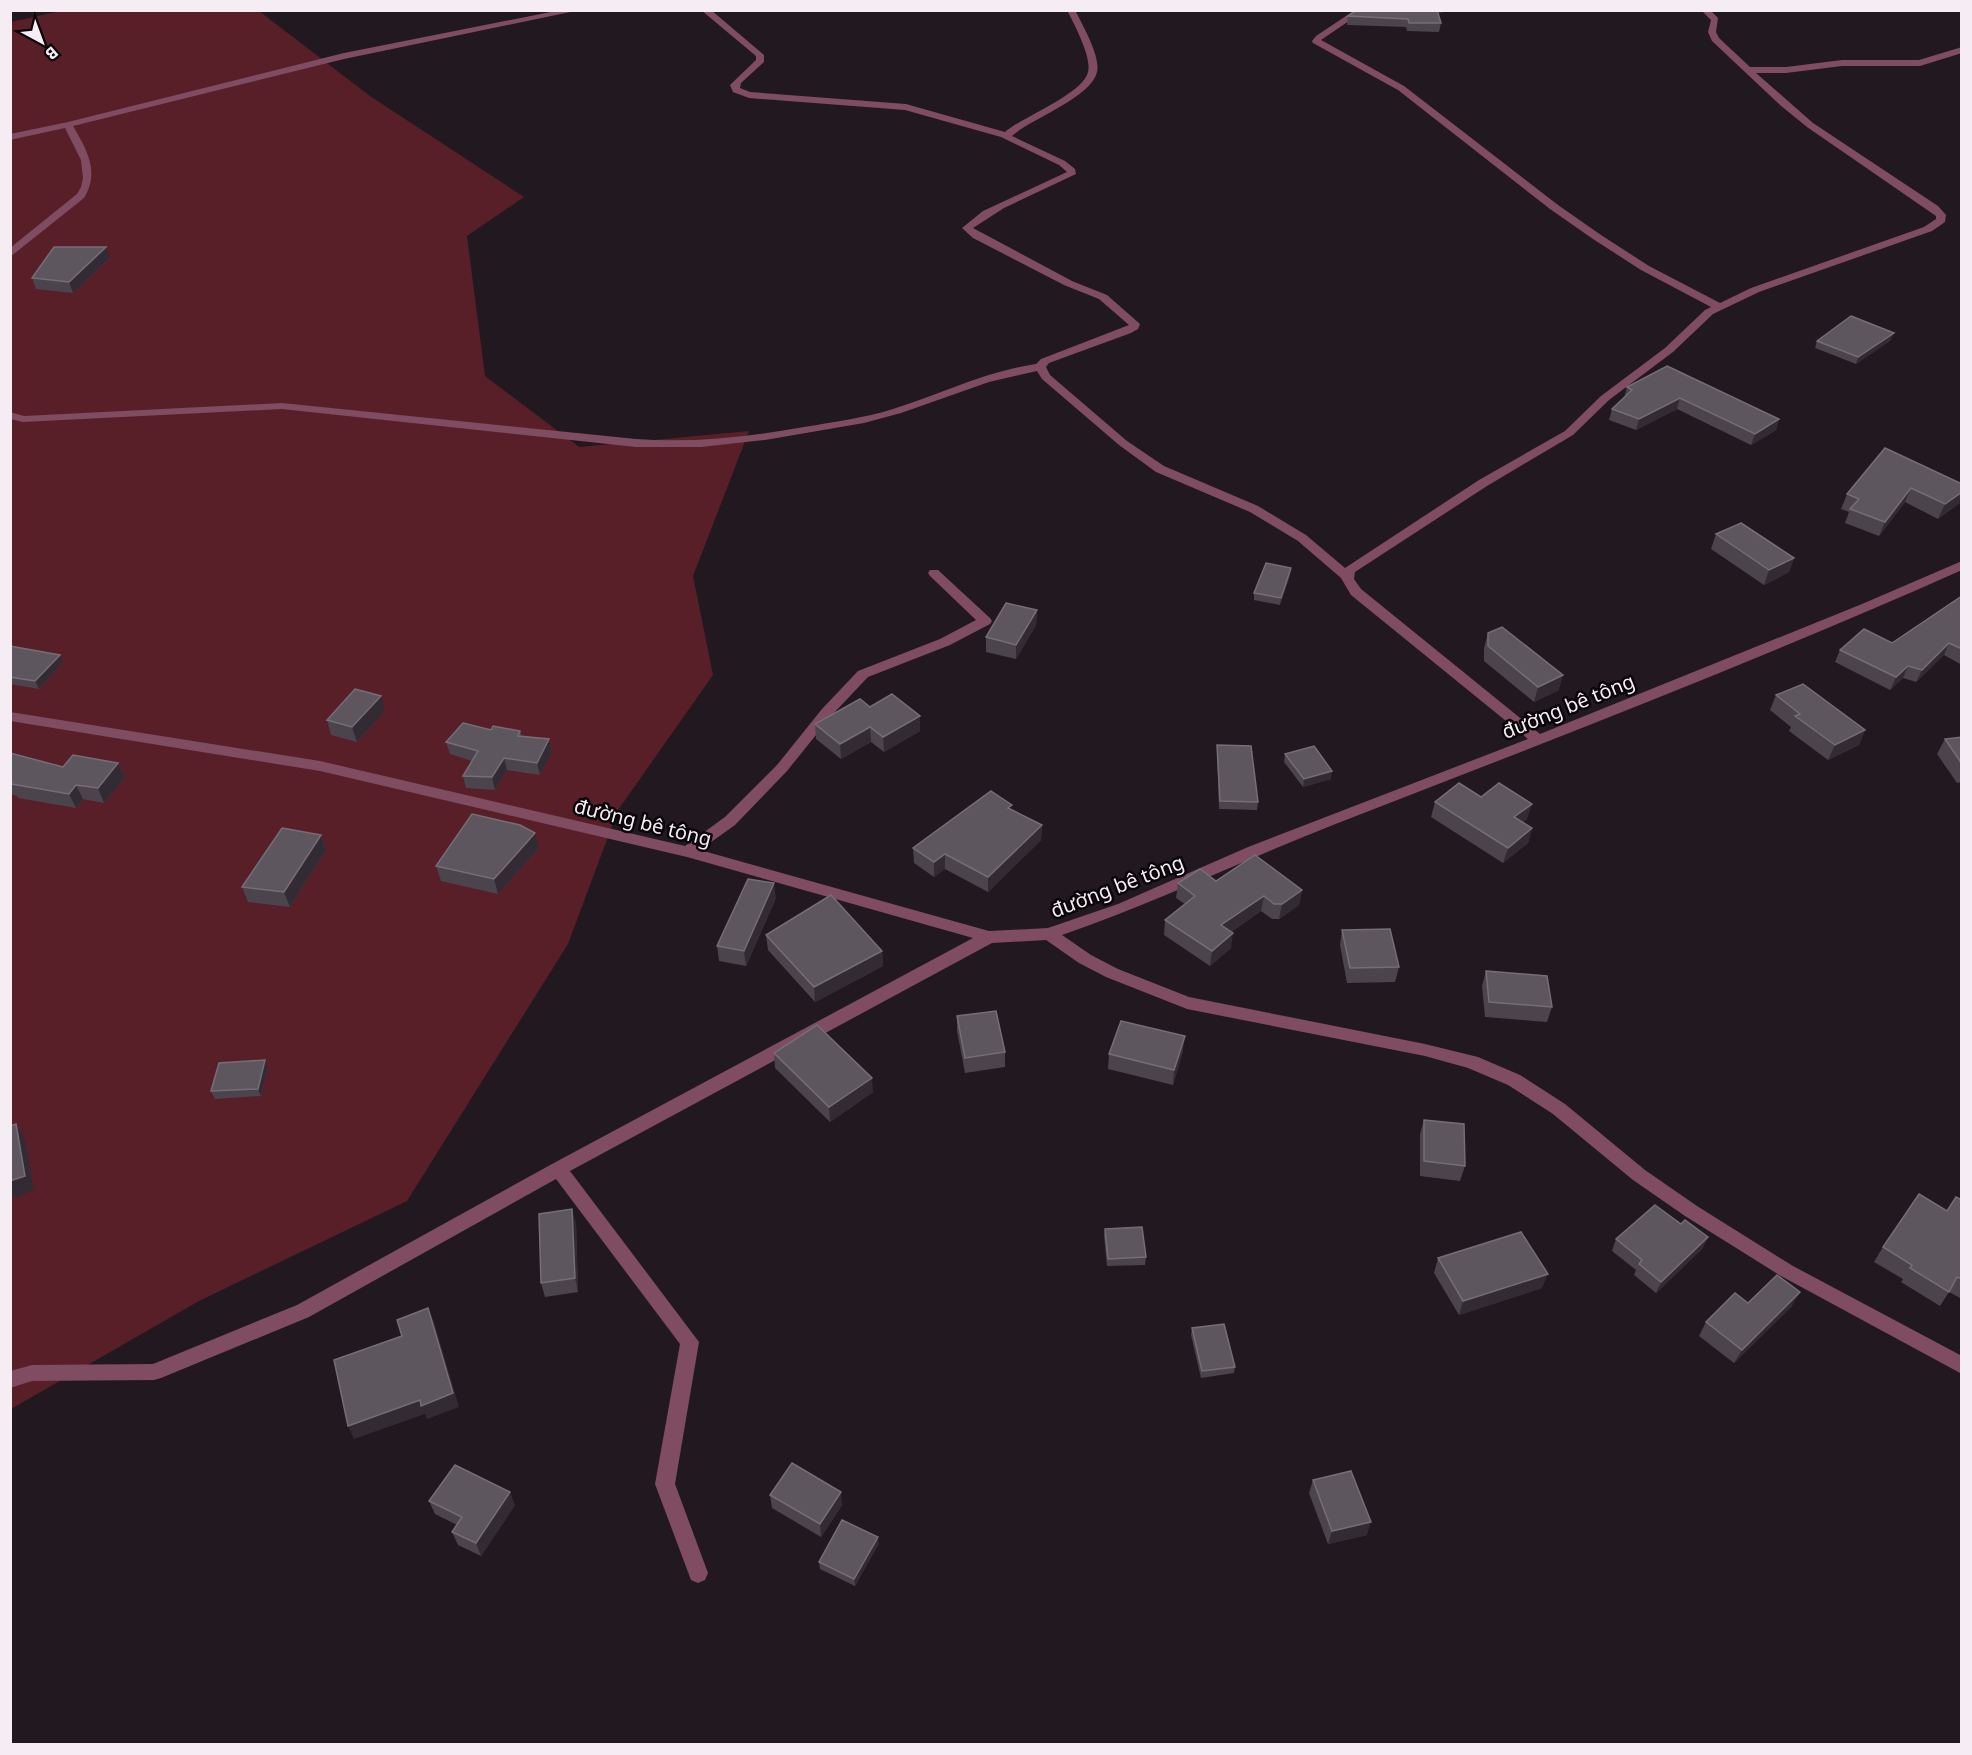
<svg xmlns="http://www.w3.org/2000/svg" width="1972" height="1755" font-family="'Noto Sans',sans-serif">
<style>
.green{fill:#581f28}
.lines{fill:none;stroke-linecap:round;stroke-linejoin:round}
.minor{fill:#804c62;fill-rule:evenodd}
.wall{fill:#4b444d}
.shaded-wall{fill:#332b33}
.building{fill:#5d565f;stroke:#756e76;stroke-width:1.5}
.labels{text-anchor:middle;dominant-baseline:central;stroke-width:5;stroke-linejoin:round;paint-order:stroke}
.street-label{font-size:20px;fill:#f5edf3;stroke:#090508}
</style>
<rect width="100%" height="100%" fill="#22181f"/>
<polygon class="green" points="65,10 259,11 370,96 524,197 467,236 485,376 579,447 749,431 693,576 713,675 618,810 568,944 407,1201 199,1301 11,1409 11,22"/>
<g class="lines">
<g class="minor">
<path d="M561 10H580L344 59 73 126C87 150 100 172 84 198L10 257V248L77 194 81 187 83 178 81 160 65 128 10 140V134L68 122 344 53Z"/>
<path d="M701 10H711L764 55V62L741 83 740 88 750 92 906 104 1005 132C1022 117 1083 94 1088 72 1092 57 1074 24 1067 10H1075C1082 24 1101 57 1097 72 1091 98 1030 119 1012 136L1065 161 1075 169 1076 174 1004 208 973 228 1072 281 1107 295 1140 324 1138 329 1131 333 1049 363 1046 367 1050 375 1127 441 1164 466 1258 506 1306 535 1345 568 1479 480 1565 431 1601 396 1665 348 1705 310 1711 307 1641 270 1593 239 1550 209 1398 90 1313 43 1312 41 1316 36 1355 10H1365L1321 40 1404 86 1558 205 1601 235 1649 266 1720 303 1751 288 1924 227 1936 219V216L1807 127 1780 105 1712 41 1708 32 1711 20 1701 10H1710L1718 18 1716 32 1719 38 1750 67H1786L1842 60H1919L1962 47V53L1920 66H1842L1786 73H1756L1813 123 1938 206 1946 215 1945 222 1932 231 1759 292 1713 314 1673 352 1609 400 1573 435 1487 486 1355 572 1354 579 1361 589 1540 734 1862 604 1962 561V570C1755 662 1544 743 1333 825 1242 861 1154 903 1062 935L1091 955 1118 969 1189 997 1425 1044 1478 1057 1520 1075 1565 1104 1645 1170 1697 1206 1793 1266 1962 1356V1374L1781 1276 1685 1216 1633 1180 1553 1114 1508 1085 1468 1068 1425 1056 1187 1009 1106 977 1079 963 1046 940 992 943 570 1171 699 1342 675 1484 708 1573 705 1580 698 1583 691 1580 655 1484 680 1344 556 1179 309 1317 161 1378 154 1380 32 1381 10 1388V1371L32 1365 153 1364 297 1305 552 1164 973 938 687 857 320 771 10 721V712L320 761 685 846 725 817 777 765 822 709 858 671 940 639 976 620 930 576 928 573 930 570H938L990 618 992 621 990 624 950 645 868 677 832 715 787 771 735 825 700 850 989 931 1048 928 1118 904 1248 847 1528 739 1351 595 1341 578 1298 541 1250 512 1156 472 1119 445 1042 379 1037 371 989 382 901 413 864 423 765 440 701 447H636L282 409 23 422 10 419V412L24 416 282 403 636 439C693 443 748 437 804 427 834 422 864 418 893 409 941 394 986 371 1036 364L1041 359 1129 325 1099 299 1064 285 973 238 962 228 983 211 1067 172 1059 165 1001 137 905 110 749 98 733 92 730 85 756 60V56Z"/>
</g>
</g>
<g class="wall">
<polygon points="1357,10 1448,10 1438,14 1441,23 1439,32 1407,31 1406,27 1347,25 1348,16"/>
<polygon points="110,258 73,293 36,289 32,278"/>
<polygon points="1891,340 1856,364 1815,348 1817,341"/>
<polygon points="1627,387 1779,419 1776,430 1751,445 1677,409 1636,430 1609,420 1612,409 1624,398"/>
<polygon points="1885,448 1961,502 1938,519 1905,502 1879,536 1845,523 1849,512 1841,509 1847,494"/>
<polygon points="1716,534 1794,558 1789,572 1764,585 1711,549"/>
<polygon points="1290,575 1280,605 1254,600 1254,593"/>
<polygon points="1962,596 1962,665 1944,655 1916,682 1903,678 1890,690 1835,662 1840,650 1892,643"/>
<polygon points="1037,610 1036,625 1016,659 986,652 986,637"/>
<polygon points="1488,633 1559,690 1534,702 1484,661 1484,648"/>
<polygon points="10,646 63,662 39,689 10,684"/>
<polygon points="1776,695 1865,730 1859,745 1828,760 1789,731 1791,727 1770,710"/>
<polygon points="870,707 920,716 920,731 884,752 871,742 841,759 816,739 815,724"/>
<polygon points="385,711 357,742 331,735 327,720"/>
<polygon points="491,730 520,731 522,736 549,739 552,752 540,775 507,770 495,790 466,788 463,776 472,761 450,754 446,742"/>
<polygon points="1962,737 1962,782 1957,783 1937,754 1945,739"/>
<polygon points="1217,745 1258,802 1257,810 1219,809 1217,753"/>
<polygon points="10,753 63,767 118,763 125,777 104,803 83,799 76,808 18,798 17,796 10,794"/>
<polygon points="1285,754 1331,779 1303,787 1284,762"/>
<polygon points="1481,797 1527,819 1523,822 1532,828 1528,843 1503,863 1431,817 1435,802"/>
<polygon points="1012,809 1042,825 1041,840 988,892 945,869 934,877 914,863 913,848"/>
<polygon points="321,835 326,850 290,907 248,902 242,887"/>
<polygon points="539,848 498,894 441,881 436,866"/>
<polygon points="1216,881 1302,890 1299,905 1279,919 1272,919 1261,911 1231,932 1231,948 1210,966 1164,935 1165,920 1185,904 1176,898 1178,883"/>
<polygon points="776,898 746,966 719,961 717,946"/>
<polygon points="1342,930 1399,967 1395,982 1347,983 1340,945"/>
<polygon points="766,935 882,951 883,966 815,1002 768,950"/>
<polygon points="1486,971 1552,1007 1547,1022 1485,1017 1482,986"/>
<polygon points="957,1016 1005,1052 1005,1067 965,1073 957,1031"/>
<polygon points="1183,1051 1173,1085 1108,1069 1109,1054"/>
<polygon points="774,1053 873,1092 830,1122 775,1068"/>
<polygon points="265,1060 268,1068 261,1096 215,1099 211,1091"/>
<polygon points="1424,1120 1465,1166 1460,1181 1420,1176 1420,1134"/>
<polygon points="1962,1200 1962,1299 1949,1292 1940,1306 1901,1282 1903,1279 1874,1262 1883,1247 1947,1211"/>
<polygon points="576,1223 578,1292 545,1297 541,1283"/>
<polygon points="1681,1224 1703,1248 1656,1293 1634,1275 1636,1270 1612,1251 1616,1239"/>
<polygon points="1105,1229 1146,1257 1145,1265 1107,1266 1104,1236"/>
<polygon points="1438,1258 1542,1288 1459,1315 1434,1273"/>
<polygon points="1748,1303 1792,1306 1734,1363 1699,1336 1706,1322"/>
<polygon points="1192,1328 1235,1367 1234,1373 1201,1378 1191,1335"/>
<polygon points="1313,1480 1367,1535 1328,1544 1309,1493"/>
<polygon points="770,1495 842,1505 821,1537 772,1508"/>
<polygon points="429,1501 515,1505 481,1556 458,1545 452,1532 457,1525 435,1514"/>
<polygon points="879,1543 855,1586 820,1569 819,1562"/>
</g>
<g class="shaded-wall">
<polygon points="1435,10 1448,10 1434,16"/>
<polygon points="106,247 110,258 73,293 69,282"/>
<polygon points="1894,333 1891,340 1856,364 1858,357"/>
<polygon points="1680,398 1677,409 1636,430 1639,419"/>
<polygon points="1779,419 1776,430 1751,445 1755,434"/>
<polygon points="1911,488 1905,502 1879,536 1885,522"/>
<polygon points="1962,492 1961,502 1938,519 1945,504"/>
<polygon points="1794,558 1789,572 1764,585 1769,570"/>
<polygon points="1291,568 1290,575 1280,605 1281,598"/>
<polygon points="1037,610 1036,625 1016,659 1016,645"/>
<polygon points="1949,643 1944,655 1916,682 1922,670"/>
<polygon points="60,655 63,662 39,689 35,681"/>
<polygon points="1908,666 1903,678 1890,690 1896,677"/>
<polygon points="1563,675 1559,690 1534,702 1538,687"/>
<polygon points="381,696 385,711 357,742 352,727"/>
<polygon points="920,716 920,731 884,752 883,737"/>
<polygon points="870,727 871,742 841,759 840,744"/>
<polygon points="1865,730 1859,745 1828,760 1835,745"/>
<polygon points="549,739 552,752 540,775 537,763"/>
<polygon points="504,758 507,770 495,790 492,777"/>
<polygon points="118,763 125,777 104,803 98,788"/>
<polygon points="1332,771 1331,779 1303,787 1304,779"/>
<polygon points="76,785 83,799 76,808 69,794"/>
<polygon points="1532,804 1527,819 1510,832 1514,817"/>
<polygon points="1042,825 1041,840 988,892 988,877"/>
<polygon points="1532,828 1528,843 1503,863 1508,848"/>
<polygon points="535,833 539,848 498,894 494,879"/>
<polygon points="321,835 326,850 290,907 284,892"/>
<polygon points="945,854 945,869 934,877 934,862"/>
<polygon points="774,883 776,898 746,966 744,951"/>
<polygon points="1302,890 1299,905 1279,919 1282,904"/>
<polygon points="1264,896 1261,911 1219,940 1221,925"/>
<polygon points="1233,933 1231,948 1210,966 1212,951"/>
<polygon points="882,951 883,966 815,1002 814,987"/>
<polygon points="1185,1036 1183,1051 1173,1085 1174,1070"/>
<polygon points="265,1060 268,1068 261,1096 258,1089"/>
<polygon points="872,1078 873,1092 830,1122 829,1107"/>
<polygon points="16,1124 25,1139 34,1190 10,1199 10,1181"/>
<polygon points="572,1209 576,1223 578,1292 575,1278"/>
<polygon points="1708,1237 1703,1248 1656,1293 1661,1282"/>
<polygon points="1548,1274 1542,1288 1459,1315 1463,1301"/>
<polygon points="1800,1292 1792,1306 1734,1363 1742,1350"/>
<polygon points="428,1308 434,1322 459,1407 427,1419 425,1414 354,1439 348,1426"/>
<polygon points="510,1492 515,1505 481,1556 476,1543"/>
<polygon points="841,1492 842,1505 821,1537 820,1524"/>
<polygon points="1371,1522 1367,1535 1328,1544 1332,1531"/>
<polygon points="878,1537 879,1543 855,1586 854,1579"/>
</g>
<g class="building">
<polygon points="1357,10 1437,10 1441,23 1409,23 1408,19 1348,16"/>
<polygon points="54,247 106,247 69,282 32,278"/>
<polygon points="1851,316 1894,333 1858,357 1817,341"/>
<polygon points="1667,366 1779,419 1755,434 1680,398 1639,419 1612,409 1632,390 1627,387"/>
<polygon points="1885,448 1962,484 1962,492 1945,504 1911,488 1885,522 1850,509 1859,499 1847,494"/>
<polygon points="1741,523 1794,558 1769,570 1716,534"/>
<polygon points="1266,563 1291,568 1281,598 1254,593"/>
<polygon points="1962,596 1962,649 1949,643 1922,670 1908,666 1896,677 1840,650 1864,629 1892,643"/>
<polygon points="1006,603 1037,610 1016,645 986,637"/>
<polygon points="1502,627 1563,675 1538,687 1488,646 1488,633"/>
<polygon points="10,646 60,655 35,681 10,677"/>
<polygon points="1803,684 1865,730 1835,745 1795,716 1800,714 1776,695"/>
<polygon points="355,689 381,696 352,727 327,720"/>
<polygon points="892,694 920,716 883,737 870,727 840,744 815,724 860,699 870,707"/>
<polygon points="463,723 491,730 493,726 520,731 518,736 549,739 537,763 504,758 492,777 463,776 478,751 446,742"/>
<polygon points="1962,737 1962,764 1945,739"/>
<polygon points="1217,745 1251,746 1258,802 1220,801"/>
<polygon points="1314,746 1332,771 1304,779 1285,754"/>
<polygon points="10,753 63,767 73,755 118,763 98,788 76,785 69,794 11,784 12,782 10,782"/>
<polygon points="1459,783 1481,797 1499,783 1532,804 1514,817 1532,828 1508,848 1435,802"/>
<polygon points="991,791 1012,805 1008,808 1042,825 988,877 945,854 934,862 913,848"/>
<polygon points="472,814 520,825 535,833 494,879 436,866"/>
<polygon points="282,828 321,835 284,892 242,887"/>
<polygon points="1255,855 1302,890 1282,904 1274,904 1264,896 1221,925 1233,933 1212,951 1165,920 1195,896 1178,883 1200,869 1216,881"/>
<polygon points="748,879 774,883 744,951 717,946"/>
<polygon points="831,895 882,951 814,987 766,935"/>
<polygon points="1390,929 1399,967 1350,968 1342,930"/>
<polygon points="1486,971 1547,976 1552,1007 1489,1002"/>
<polygon points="996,1011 1005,1052 965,1058 957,1016"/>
<polygon points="1121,1021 1185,1036 1174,1070 1109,1054"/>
<polygon points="817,1025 872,1078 829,1107 774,1053"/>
<polygon points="265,1060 258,1089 211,1091 219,1063"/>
<polygon points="1424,1120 1464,1124 1465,1166 1424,1161"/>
<polygon points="16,1124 25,1176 10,1181 10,1126"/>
<polygon points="1919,1194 1947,1211 1956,1197 1962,1200 1962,1279 1957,1277 1949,1292 1910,1268 1912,1265 1883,1247"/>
<polygon points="1655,1205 1681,1224 1685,1220 1708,1237 1661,1282 1639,1264 1642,1260 1616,1239"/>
<polygon points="572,1209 575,1278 541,1283 539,1214"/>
<polygon points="1142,1227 1146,1257 1108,1259 1105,1229"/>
<polygon points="1521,1232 1548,1274 1463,1301 1438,1258"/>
<polygon points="1777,1275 1800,1292 1742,1350 1706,1322 1735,1293 1748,1303"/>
<polygon points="428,1308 453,1393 421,1406 420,1400 348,1426 334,1360 402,1336 397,1320"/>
<polygon points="1224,1324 1235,1367 1202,1371 1192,1328"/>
<polygon points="792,1463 841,1492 820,1524 770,1495"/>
<polygon points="455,1465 510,1492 476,1543 452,1532 462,1517 429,1501"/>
<polygon points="1351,1471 1371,1522 1332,1531 1313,1480"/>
<polygon points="842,1520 878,1537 854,1579 819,1562"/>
</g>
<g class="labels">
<g class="street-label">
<text transform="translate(1568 706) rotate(-22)">đường bê tông</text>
<text transform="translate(643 822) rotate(14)">đường bê tông</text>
<text transform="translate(1117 886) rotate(-21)">đường bê tông</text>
</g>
</g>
<rect width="1972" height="1755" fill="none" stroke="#f5edf3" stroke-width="24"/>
<g transform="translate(42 42) rotate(139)" stroke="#090508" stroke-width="4.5" paint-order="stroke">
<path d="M0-4.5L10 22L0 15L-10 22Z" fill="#f5edf3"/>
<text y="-9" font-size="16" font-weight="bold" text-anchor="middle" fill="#f5edf3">B</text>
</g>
</svg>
